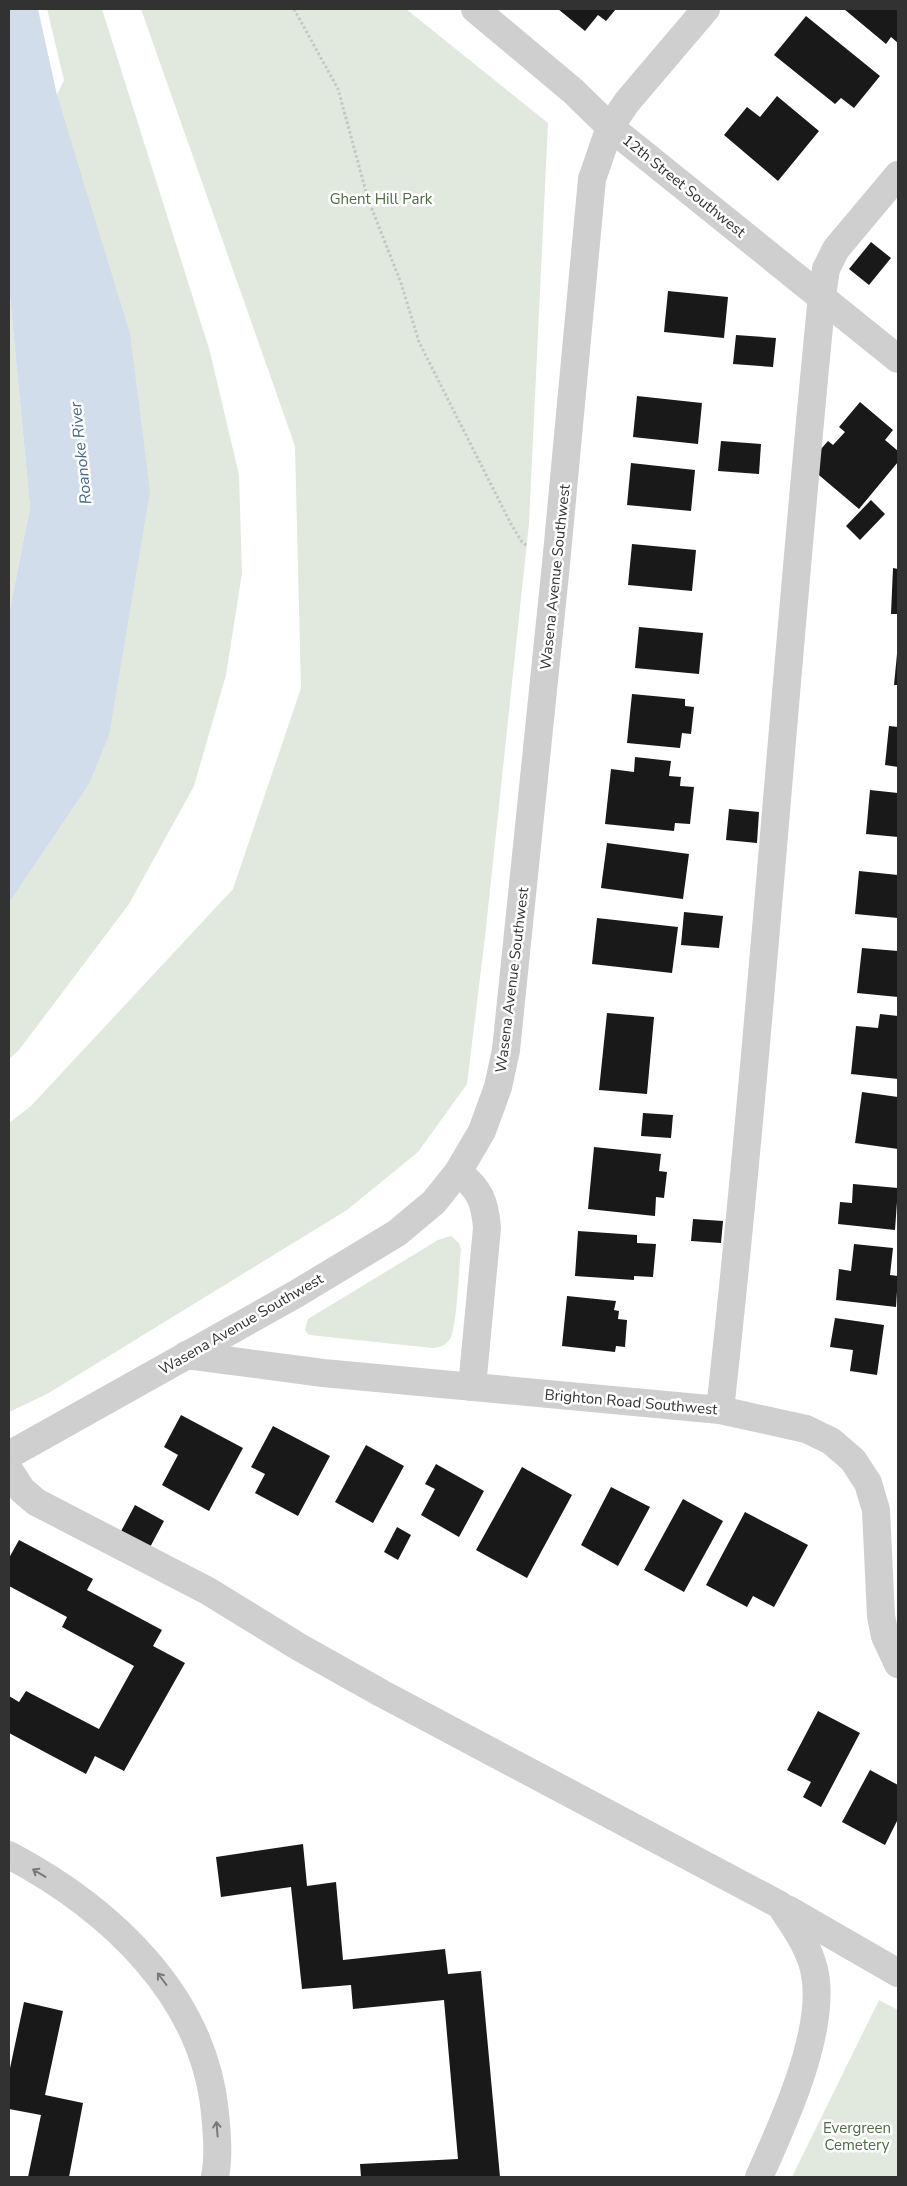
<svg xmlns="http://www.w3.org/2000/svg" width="907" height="2186" font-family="'Nunito Sans',sans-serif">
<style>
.green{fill:#e1e8dd}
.water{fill:#d1ddea}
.building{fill:#191919}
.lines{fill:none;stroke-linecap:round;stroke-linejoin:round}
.path{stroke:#c6c6c6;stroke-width:3;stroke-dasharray:2.5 2.5;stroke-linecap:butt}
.minor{stroke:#cfcfcf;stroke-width:28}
.oneway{stroke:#797979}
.labels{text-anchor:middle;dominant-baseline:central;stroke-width:5;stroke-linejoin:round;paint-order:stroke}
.street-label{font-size:15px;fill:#323232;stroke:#fff}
.park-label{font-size:15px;fill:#506a44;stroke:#fff}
.water-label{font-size:16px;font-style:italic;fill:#48688d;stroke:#fff}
</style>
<rect width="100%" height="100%" fill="#fff"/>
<g class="green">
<polygon points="47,9 102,9 210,352 239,475 242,573 226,675 194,786 129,904 19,1050 9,1059 9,903 88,786 57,95 64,80"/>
<polygon points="141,9 406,9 548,123 529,523 485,937 467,1084 418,1152 347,1210 47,1394 9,1412 9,1123 31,1106 233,889 301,688 295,446"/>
<polygon points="9,286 30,507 9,614"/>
<path d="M451 1236 459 1243 461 1249C459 1266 457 1328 450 1339 445 1346 441 1347 433 1348L309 1335 305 1330 308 1319 438 1240Z"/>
<polygon points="879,2000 898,2010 898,2177 792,2177"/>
</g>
<polygon class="water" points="9,9 38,9 57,95 130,334 150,491 109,735 88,786 9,903 9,614 30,507 9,286"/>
<g class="building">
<polygon points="558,9 616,9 606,21 598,15 585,31"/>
<polygon points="844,9 898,9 898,43 891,37 886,44"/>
<polygon points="806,16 880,76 854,108 841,98 835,104 774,55"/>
<polygon points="777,96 819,131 778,181 724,135 747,107 760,117"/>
<polygon points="871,242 891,258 869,285 849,269"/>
<polygon points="668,291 728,297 724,338 664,332"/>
<polygon points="736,335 776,338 773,367 733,364"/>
<polygon points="637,396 702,403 698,444 633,437"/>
<polygon points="860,402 893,430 885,440 898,451 898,462 859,509 807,465 828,441 833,445 845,432 839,427"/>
<polygon points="721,441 761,444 759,474 718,471"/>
<polygon points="631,463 695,470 691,511 627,505"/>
<polygon points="871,500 885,514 860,540 846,526"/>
<polygon points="632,544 696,550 692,591 628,585"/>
<polygon points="893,568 898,569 898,614 891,614"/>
<polygon points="639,627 703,633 699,674 635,668"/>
<polygon points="897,654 898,654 898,685 894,685"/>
<polygon points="632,694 685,699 685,706 694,707 691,734 682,733 680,748 627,743"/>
<polygon points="889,726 898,727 898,767 885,765"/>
<polygon points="635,757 671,761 669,776 681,777 680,786 694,787 690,824 675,823 674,831 605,824 611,769 634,772"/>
<polygon points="870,790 898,793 898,837 866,834"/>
<polygon points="729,809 759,812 757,843 726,840"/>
<polygon points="607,843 689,854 683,899 601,888"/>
<polygon points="859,871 898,875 898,918 855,914"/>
<polygon points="684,912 723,916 719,948 681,945"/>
<polygon points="597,918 678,927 672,973 592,964"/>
<polygon points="862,948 898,951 898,997 857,993"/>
<polygon points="607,1013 654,1017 647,1094 599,1090"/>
<polygon points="880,1014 898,1016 898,1079 851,1074 856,1026 878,1028"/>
<polygon points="862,1092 898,1097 898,1149 855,1143"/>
<polygon points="643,1113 673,1115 671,1138 641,1136"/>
<polygon points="594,1147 661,1154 659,1171 667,1172 664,1198 656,1197 655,1216 588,1209"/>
<polygon points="853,1184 898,1188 895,1230 838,1224 840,1202 852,1203"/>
<polygon points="693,1219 723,1221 721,1243 691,1241"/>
<polygon points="578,1231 637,1235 637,1243 656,1244 653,1277 634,1276 634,1280 575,1276"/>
<polygon points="854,1244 893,1248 890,1275 898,1276 896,1307 836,1300 839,1269 851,1271"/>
<polygon points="567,1296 616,1301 614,1310 619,1311 618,1319 627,1320 625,1347 616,1346 615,1352 562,1346"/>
<polygon points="835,1318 884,1325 877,1375 850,1371 853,1350 830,1347"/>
<polygon points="181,1415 243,1448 209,1511 162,1485 178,1455 164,1447"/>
<polygon points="273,1426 330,1456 298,1516 255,1493 265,1474 251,1467"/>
<polygon points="366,1445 404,1466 373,1523 335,1502"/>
<polygon points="436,1464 484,1491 459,1537 421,1515 435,1489 425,1484"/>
<polygon points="522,1467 572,1495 527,1578 476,1550"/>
<polygon points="611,1487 650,1507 618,1566 581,1545"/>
<polygon points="683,1499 723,1521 684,1592 644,1570"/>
<polygon points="135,1505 164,1521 148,1551 119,1535"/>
<polygon points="745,1512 808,1545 774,1607 753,1596 747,1607 706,1585"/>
<polygon points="397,1527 411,1535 398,1560 384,1552"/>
<polygon points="19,1540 93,1579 87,1590 162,1630 153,1646 185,1663 124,1771 95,1756 86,1774 9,1733 9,1696 19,1702 26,1691 99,1729 134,1666 62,1627 67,1617 9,1586 9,1558"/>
<polygon points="818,1711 860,1733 821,1807 803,1797 811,1782 787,1770"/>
<polygon points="870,1770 898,1785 898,1819 885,1845 842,1822"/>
<polygon points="303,1844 307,1886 336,1882 343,1960 445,1949 448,1974 481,1971 500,2177 361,2177 360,2164 458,2159 444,2000 353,2009 351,1985 302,1989 291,1887 221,1897 216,1857"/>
<polygon points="24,2002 63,2011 45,2095 83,2103 69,2177 28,2177 41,2115 9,2109 9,2073"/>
</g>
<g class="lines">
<polyline class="path" points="294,9 338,89 368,199 401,283 419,342 511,524 522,542 527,546"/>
<g class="minor">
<polyline points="475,9 573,91 610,127 898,359"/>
<path d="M458 1172C480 1189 485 1202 487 1228L472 1387"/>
<polyline points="186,1355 323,1373 720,1410 806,1429 831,1441 853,1460 868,1483 876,1510 881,1616 885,1636 898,1664"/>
<path d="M720 1410C761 1039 785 667 822 296L826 269 836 249 898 175"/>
<polyline points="9,1455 296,1294 397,1233 434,1202 458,1172 482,1131 498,1087 506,1050 556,564 592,179 610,127 627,102 706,9"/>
<path d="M9 1470 22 1490 36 1502 208 1591 299 1647 381 1693 780 1905C794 1926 808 1945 814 1969 828 2028 783 2124 759 2177"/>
<path d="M9 1855C109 1908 204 1995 215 2113 217 2134 219 2156 215 2177"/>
<polyline points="787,1909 898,1973"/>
</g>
</g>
<defs><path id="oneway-shaft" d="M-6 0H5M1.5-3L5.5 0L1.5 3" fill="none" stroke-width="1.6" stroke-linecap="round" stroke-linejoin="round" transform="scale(1.25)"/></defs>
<g class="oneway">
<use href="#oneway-shaft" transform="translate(39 1873) rotate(-149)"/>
<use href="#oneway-shaft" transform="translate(162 1979) rotate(-127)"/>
<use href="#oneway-shaft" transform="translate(217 2129) rotate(-95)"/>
</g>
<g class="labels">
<g class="street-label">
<text transform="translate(684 186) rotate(39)">12th Street Southwest</text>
<text transform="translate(555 577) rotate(-84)">Wasena Avenue Southwest</text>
<text transform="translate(512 980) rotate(-83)">Wasena Avenue Southwest</text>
<text transform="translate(241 1324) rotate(-30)">Wasena Avenue Southwest</text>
<text transform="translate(631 1402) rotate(5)">Brighton Road Southwest</text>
</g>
<g class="park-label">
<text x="381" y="199">Ghent Hill Park</text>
<text x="857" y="2128">Evergreen<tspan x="857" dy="17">Cemetery</tspan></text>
</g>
<g class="water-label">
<text transform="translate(81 453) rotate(-96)">Roanoke River</text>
</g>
</g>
<rect width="907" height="2186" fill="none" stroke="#323232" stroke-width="20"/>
</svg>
